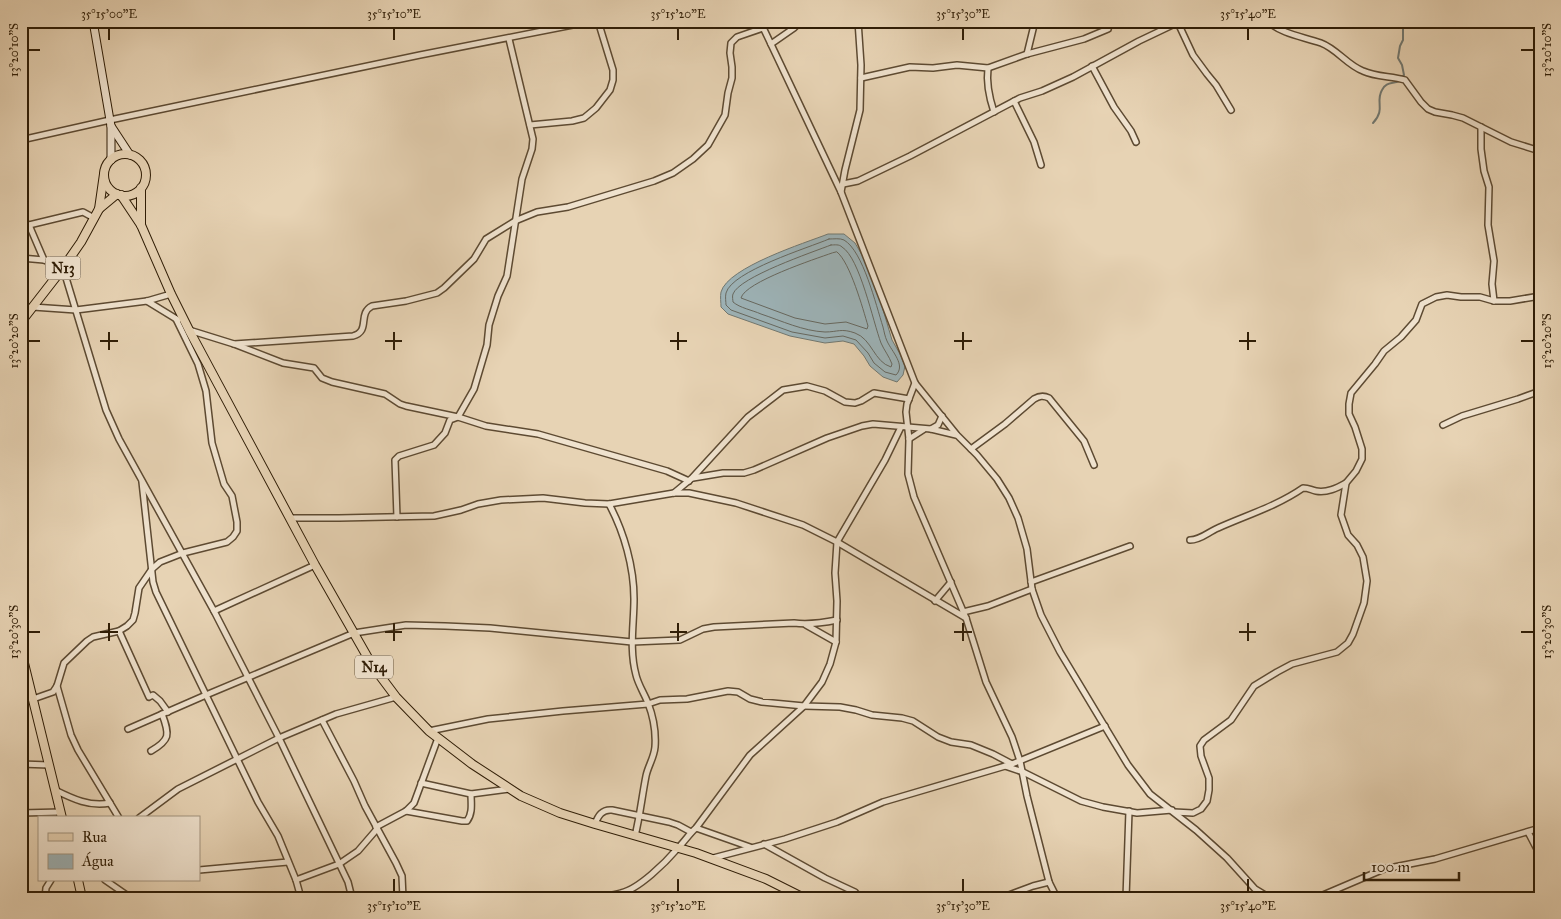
<svg xmlns="http://www.w3.org/2000/svg" width="1561" height="919" font-family="'IM FELL Great Primer',serif">
<style>
.water{fill:#9db4b9;stroke:#717871}
.lines{fill:none;stroke-linecap:round;stroke-linejoin:round}
.shore{stroke:#666860;stroke-width:1}
.stream{stroke:#717871;stroke-width:2}
.minor-casing{stroke:#5d4a32;stroke-width:8}
.secondary-casing{stroke:#2f1d06;stroke-width:9}
.primary-casing{stroke:#2f1d06;stroke-width:10}
.minor{stroke:#efe2ce;stroke-width:5}
.secondary{stroke:#efe2ce;stroke-width:7}
.primary{stroke:#e7d3b4;stroke-width:8}
.ticks{fill:none;stroke:#2f1d06;stroke-width:2}
.labels{text-anchor:middle;dominant-baseline:central;stroke-width:4;stroke-linejoin:round;paint-order:stroke}
.shield{fill:#efe2ce;stroke:#695842;stroke-width:1}
.shield-label{font-size:14px;font-weight:bold;fill:#2f1d06}
.neatline{fill:none;stroke:#2f1d06;stroke-width:2}
.ticks-label{font-size:12px;text-anchor:middle;fill:#2f1d06}
</style>
<rect width="100%" height="100%" fill="#e7d3b4"/>
<filter id="stains"><feTurbulence type="fractalNoise" baseFrequency=".004" numOctaves="4"/><feColorMatrix values="0 0 0 0 .2 0 0 0 0 .09 0 0 0 0 .02 0 0 0 .5 -.17"/></filter>
<radialGradient id="worn" r=".72"><stop offset=".6" stop-color="#630" stop-opacity="0"/><stop offset="1" stop-color="#630" stop-opacity=".3"/></radialGradient>
<path class="water" d="M828 234H844L855 243 865 260 879 296 892 340 900 354 905 366 903 375 897 382 883 377 870 366 864 356 854 344 843 341 825 343 790 336 728 314 721 307C721 303 720 296 721 292 728 267 805 243 828 234Z"/>
<g class="lines">
<g class="shore">
<path d="M829 239C834 239 840 238 844 240 863 251 876 305 883 327 884 331 885 337 887 341 892 352 906 365 896 375L885 372 874 363 868 353 856 340 843 336 825 338 792 332 731 310 726 305C726 302 725 297 726 293 732 271 808 248 829 239Z"/>
<path d="M831 245C835 245 839 244 842 247 860 258 873 322 881 343 884 350 889 356 892 364L891 367C874 362 872 339 855 333 841 328 838 332 825 332 803 331 782 321 761 314 752 310 740 308 733 302 733 301 732 296 733 294 739 277 813 252 831 245Z"/>
<path d="M837 252C850 262 863 309 868 326L867 329 846 322 825 324 795 318 741 298C745 282 815 259 832 253Z"/>
</g>
<path class="stream" d="M1373 123C1386 109 1375 102 1382 90 1386 82 1392 84 1399 81 1400 80 1403 76 1404 75L1402 65 1398 58 1400 46 1403 40V21"/>
<g class="minor-casing">
<g id="minor">
<polyline points="760,21 841,192"/>
<polyline points="858,21 861,65 860,110 845,170 841,192 915,383 957,435 977,455 997,479 1009,498 1018,518 1027,549 1032,589 1041,615 1060,652 1128,765 1150,794 1196,830 1227,858 1255,889 1270,898"/>
<path d="M1267 21C1284 35 1301 36 1321 43 1337 49 1347 65 1363 71 1376 77 1391 76 1405 80L1421 102 1428 109 1435 112 1452 115 1463 118 1511 142 1540 151"/>
<polyline points="1178,23 1193,55 1207,74 1216,85 1231,110"/>
<polyline points="771,44 794,28 801,21"/>
<polyline points="1027,54 1035,21"/>
<polyline points="1092,66 1114,107 1131,131 1136,142"/>
<path d="M988 68C986 84 989 97 994 112"/>
<polyline points="861,78 910,67 933,68 957,65 988,68 1027,54 1084,39 1108,29"/>
<polyline points="1014,101 1034,142 1041,165"/>
<polyline points="530,125 572,121 584,118 596,108 610,90 613,80 613,70 598,21"/>
<polyline points="1481,127 1481,149 1484,171 1489,187 1488,225 1494,261 1492,284 1494,301"/>
<polyline points="21,140 110,120 420,55 593,21"/>
<polyline points="843,184 858,181 910,156 1020,98 1042,91 1073,77 1139,41 1181,21"/>
<polyline points="21,224 29,225 83,212 94,218"/>
<polyline points="29,225 44,260 63,268 106,410 119,439 214,611 279,738 348,882 352,898"/>
<polyline points="21,258 44,260"/>
<polyline points="147,301 178,320"/>
<polyline points="33,307 76,310 147,301 171,294"/>
<polyline points="189,330 234,344 283,363 314,368 322,378 332,382 385,394 400,404 406,406 458,417 486,426 538,434 667,471 689,481"/>
<path d="M234 344 353 336C371 331 357 314 372 306L406 301 437 293 444 288 474 259 486 239 515 221 537 212 568 207 654 181 673 173 693 159 708 145 725 115 728 93 732 78V67L730 53 731 43 737 37 763 28"/>
<polyline points="915,383 907,404 906,412 909,439 908,474 914,497 966,618 986,682 1012,737 1020,761 1027,796 1049,882 1057,898"/>
<polyline points="1443,425 1462,416 1518,399 1540,391"/>
<polyline points="931,429 938,425 942,416"/>
<polyline points="909,439 923,430"/>
<path d="M971 449 1005 424 1034 399C1039 396 1043 395 1049 398L1084 441 1094 465"/>
<polyline points="693,478 723,473 744,473 754,470 827,438 862,426 873,424 931,429 956,435"/>
<polyline points="142,482 153,582 156,592 258,802 278,836 296,880 301,898"/>
<polyline points="674,493 692,478 748,417 783,390 807,386 825,391 845,402 855,403 861,401 874,393 909,399"/>
<path d="M609 504C624 532 634 567 634 599 634 624 629 649 636 675 638 684 644 693 648 703 653 716 656 733 655 747 654 758 648 766 646 776 642 796 640 816 635 836"/>
<polyline points="397,517 395,460 399,456 434,445 445,433 450,420 458,417 474,389 487,345 489,325 498,296 507,276 522,179 532,149 533,139 509,39"/>
<polyline points="290,518 339,518 434,516 461,510 478,504 501,500 543,498 585,503 609,504 674,493 689,493 736,503 803,525 837,542 966,618"/>
<path d="M1190 540C1201 540 1208 532 1218 528 1247 515 1277 506 1303 488 1309 488 1311 490 1316 491 1327 493 1337 488 1346 483"/>
<polyline points="1031,582 1130,546"/>
<polyline points="935,601 951,582"/>
<polyline points="214,611 315,565"/>
<polyline points="963,612 988,606 1032,589"/>
<polyline points="806,625 836,642"/>
<polyline points="119,631 149,697 153,695 160,701 168,712"/>
<polyline points="57,686 71,735 78,750 119,818"/>
<polyline points="33,699 53,692 57,686 64,663 87,641 93,637 119,631 127,626 133,620 135,613 139,588 152,569 160,562 183,553 227,542 233,537 237,531 237,522 232,496 224,484 212,443 206,391 198,364 176,319"/>
<polyline points="322,720 354,781 365,806 396,863 402,876 403,898"/>
<path d="M128 729 206 695 354 633 406 625 445 626 490 628 632 642 680 640 703 629 714 627 794 623C809 625 822 623 837 620"/>
<polyline points="429,731 488,719 563,711 648,704 660,700 687,699 728,691 738,692 750,699 762,702 804,706 840,707 856,710 872,715 902,718 913,721 938,737 951,742 971,745 993,754 1012,764"/>
<path d="M151 751C170 740 170 735 162 714"/>
<polyline points="21,764 49,765"/>
<polyline points="1005,766 1023,772 1081,801 1103,807 1137,813 1172,810"/>
<polyline points="421,783 471,794 509,789"/>
<path d="M55 790C73 799 90 807 110 803"/>
<path d="M406 811 462 821H467C473 813 471 803 471 794"/>
<polyline points="1174,812 1193,813 1201,809 1207,801 1209,790 1209,778 1201,756 1200,746 1204,740 1231,720 1254,686 1277,672 1292,664 1337,652 1348,643 1353,634 1364,603 1367,581 1363,557 1357,545 1348,535 1341,515 1346,483 1356,471 1362,459 1362,449 1355,427 1349,414 1349,404 1351,393 1375,364 1384,351 1401,337 1416,320 1422,304 1436,297 1447,295 1461,297 1480,297 1494,301 1510,301 1540,296"/>
<polyline points="21,813 61,812"/>
<polyline points="139,818 178,789 279,738 336,714 396,697"/>
<path d="M595 824C598 816 602 809 612 810L669 822 678 825 691 832"/>
<polyline points="376,827 406,811 414,803 438,738"/>
<polyline points="696,828 750,847"/>
<polyline points="1528,832 1540,855"/>
<polyline points="764,844 825,878 855,892 860,898"/>
<polyline points="713,858 785,839 837,822 883,802 1012,764 1105,726"/>
<polyline points="199,870 288,862"/>
<polyline points="105,880 131,898"/>
<polyline points="296,880 339,864 358,851 377,829"/>
<polyline points="45,898 46,888 51,880"/>
<path d="M570 898C586 897 605 898 621 893 639 889 666 862 678 848 685 841 689 834 696 828L750 755 804 706 822 682 830 664 836 642 837 601 835 573 837 542 885 460 901 427"/>
<polyline points="1001,898 1033,886 1049,882"/>
<polyline points="1126,898 1129,811"/>
<polyline points="1316,898 1384,869 1435,859 1540,828"/>
</g>
</g>
<g class="secondary-casing">
<g id="secondary">
<polyline points="93,21 111,126 111,160"/>
<polyline points="111,126 130,155"/>
</g>
</g>
<g class="primary-casing">
<g id="primary">
<circle cx="125" cy="175" r="21"/>
<polyline points="141,188 141,225"/>
<polyline points="121,195 141,225 171,294 189,330 315,565 372,665 396,697 429,731 472,764 521,796 560,813 595,824 696,853 766,879 804,898"/>
<polyline points="99,209 117,194"/>
<polyline points="21,322 63,268 81,242 99,209 104,174"/>
<polyline points="21,651 62,818"/>
<polyline points="78,880 82,898"/>
</g>
</g>
<use href="#minor" class="minor"/>
<use href="#secondary" class="secondary"/>
<use href="#primary" class="primary"/>
</g>
<path class="ticks" d="M109 28V40M394 28V40M678 28V40M963 28V40M1248 28V40M28 50H40M1521 50H1534M109 332V350M394 332V350M678 332V350M963 332V350M1248 332V350M28 341H40M100 341H118M385 341H402M670 341H687M954 341H972M1239 341H1256M1521 341H1534M109 623V641M394 623V641M678 623V641M963 623V641M1248 623V641M28 632H40M100 632H118M385 632H402M670 632H687M954 632H972M1239 632H1256M1521 632H1534M394 879V892M678 879V892M963 879V892M1248 879V892"/>
<g class="labels">
<g class="shield">
<rect x="45.5" y="256.5" width="35" height="23" rx="4"/>
<rect x="355" y="655.5" width="38" height="23" rx="4"/>
</g>
<g class="shield-label">
<text x="63" y="268">N13</text>
<text x="374" y="667">N14</text>
</g>
</g>
<rect width="1561" height="919" fill="none" stroke="#e7d3b4" stroke-width="55"/>
<rect x="38" y="816" width="162" height="65" fill="#efe2ce" stroke="#a2937e"/>
<rect x="48" y="833" width="25" height="8" fill="#e7d3b4" stroke="#a2937e"/>
<text x="82" y="842" font-size="15" fill="#2f1d06">Rua</text>
<rect x="48" y="854" width="25" height="15" fill="#9db4b9" stroke="#a2937e"/>
<text x="82" y="866" font-size="15" fill="#2f1d06">Água</text>
<path d="M1364 872v8h95v-8" fill="none" stroke="#2f1d06" stroke-width="2.5"/>
<text x="1371" y="872" font-size="15" fill="#2f1d06" stroke="#efe2ce" stroke-width="4" paint-order="stroke">100 m</text>
<rect x="28" y="28" width="1506" height="864" class="neatline"/>
<g class="ticks-label">
<text x="109" y="18">35°15'00"E</text>
<text x="394" y="18">35°15'10"E</text>
<text x="678" y="18">35°15'20"E</text>
<text x="963" y="18">35°15'30"E</text>
<text x="1248" y="18">35°15'40"E</text>
<text transform="translate(14 50) rotate(-90)" y="4">13°20'10"S</text>
<text transform="translate(1547 50) rotate(-90)" y="4">13°20'10"S</text>
<text transform="translate(14 341) rotate(-90)" y="4">13°20'20"S</text>
<text transform="translate(1547 341) rotate(-90)" y="4">13°20'20"S</text>
<text transform="translate(14 632) rotate(-90)" y="4">13°20'30"S</text>
<text transform="translate(1547 632) rotate(-90)" y="4">13°20'30"S</text>
<text x="394" y="910">35°15'10"E</text>
<text x="678" y="910">35°15'20"E</text>
<text x="963" y="910">35°15'30"E</text>
<text x="1248" y="910">35°15'40"E</text>
</g>
<rect width="100%" height="100%" filter="url(#stains)"/>
<rect width="100%" height="100%" fill="url(#worn)"/>
</svg>
